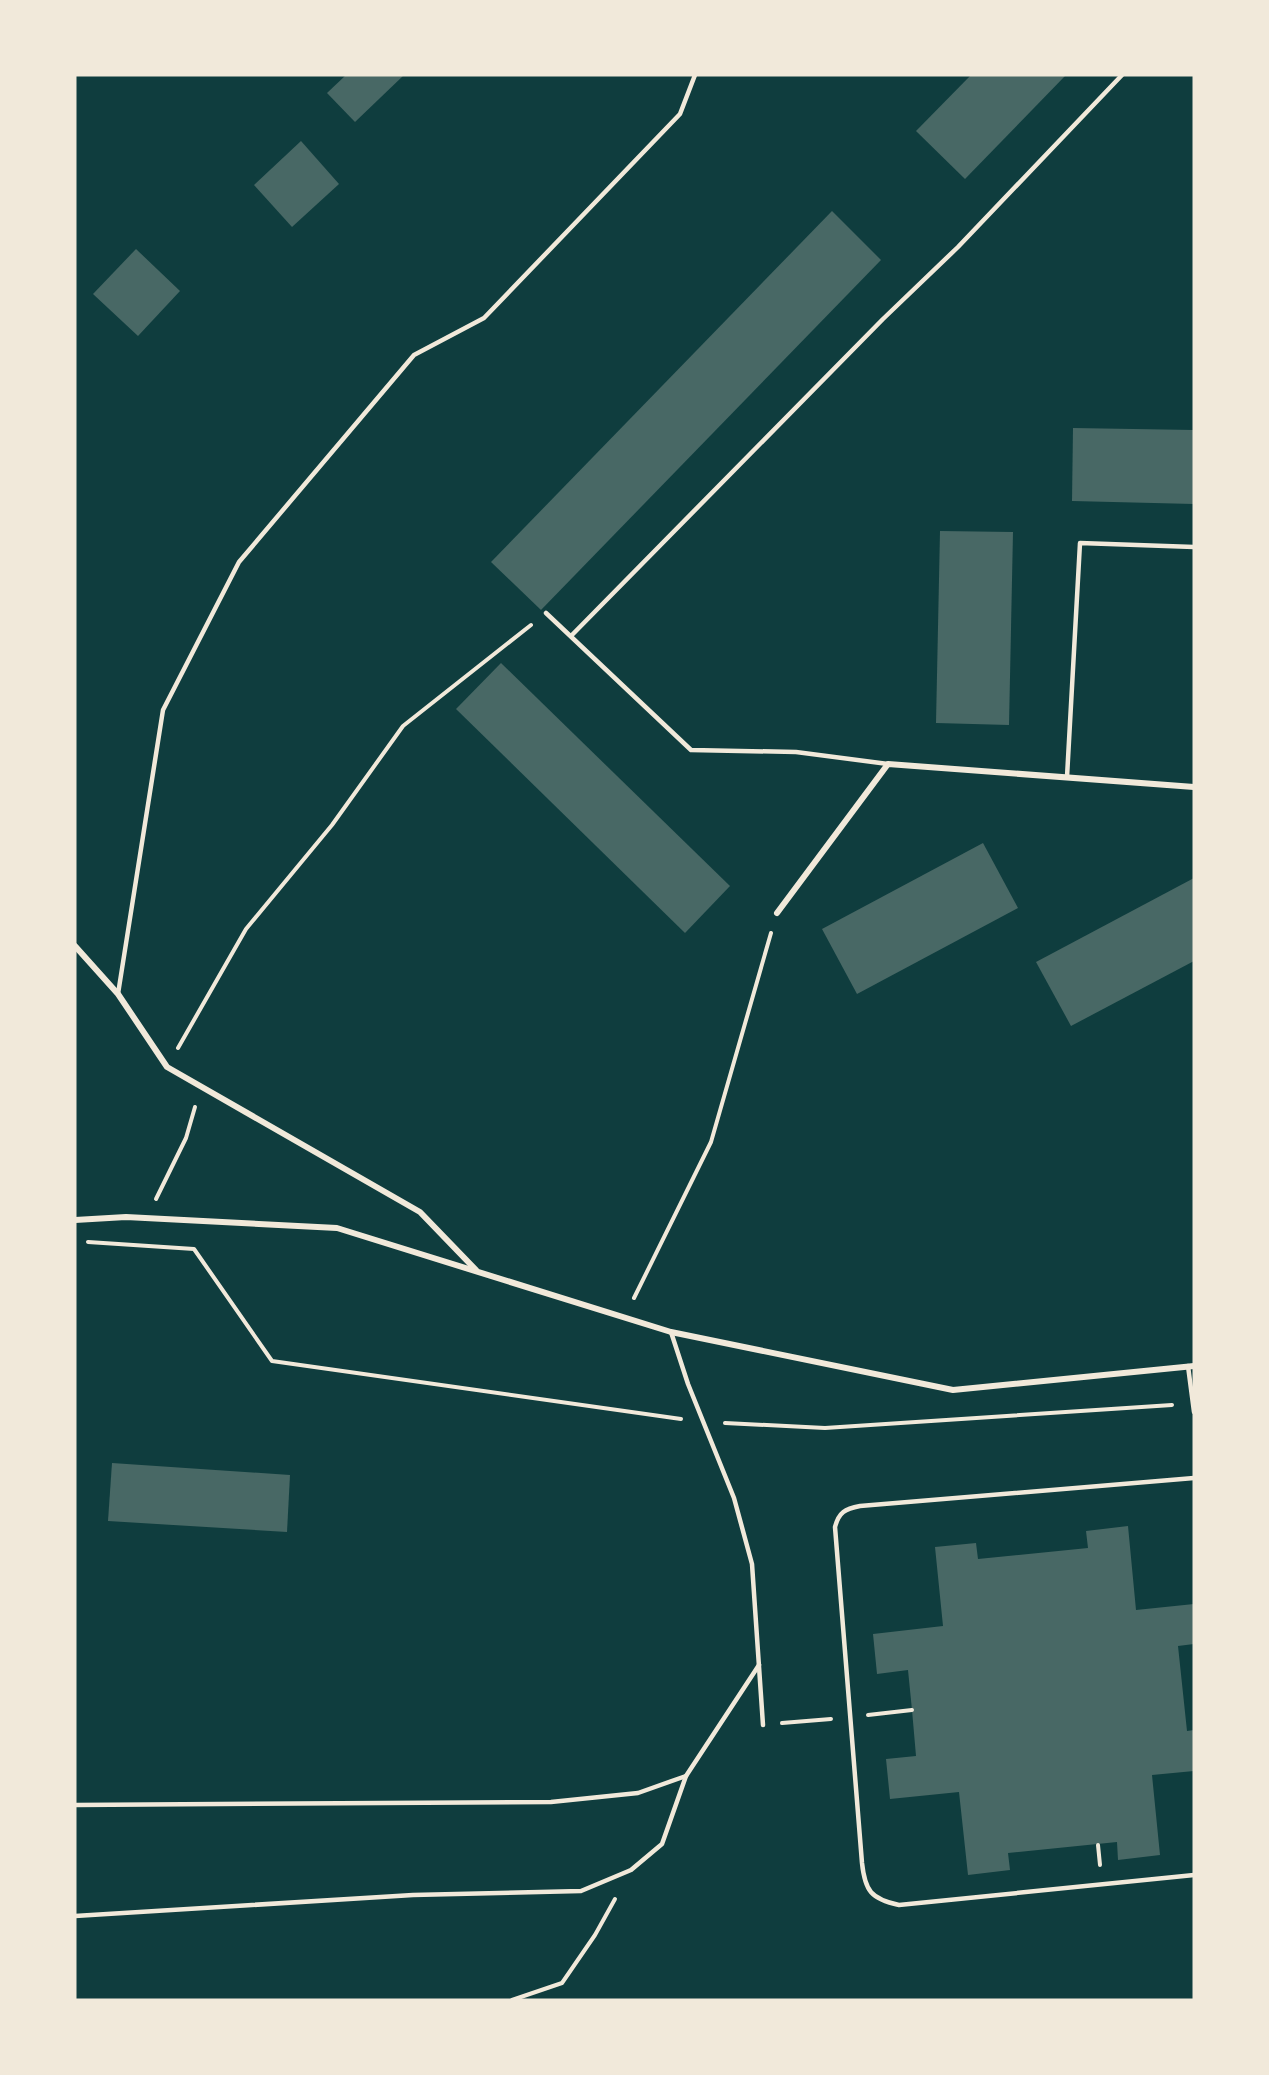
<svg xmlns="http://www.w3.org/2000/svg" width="1269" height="2075" font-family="'Exo 2',sans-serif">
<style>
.building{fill:#486865}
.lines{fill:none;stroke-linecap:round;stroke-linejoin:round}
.path{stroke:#f1e9da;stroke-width:4}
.service{stroke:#f1e9da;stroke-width:4.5}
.minor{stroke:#f1e9da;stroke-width:6}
</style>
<rect width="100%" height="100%" fill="#0f3d3e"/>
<g class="building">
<polygon points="346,75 404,75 355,122 327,93"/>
<polygon points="971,75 1066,75 965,179 916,131"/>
<polygon points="301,141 339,184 292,227 254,185"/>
<polygon points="832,211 881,260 541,610 491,562"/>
<polygon points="136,249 180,291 138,336 93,294"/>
<polygon points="1073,428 1194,430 1194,504 1072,501"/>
<polygon points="940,531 1013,532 1009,725 936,723"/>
<polygon points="501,663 730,886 685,933 456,709"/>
<polygon points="983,843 1018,908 857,994 822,929"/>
<polygon points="1194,878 1194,961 1071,1026 1036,962"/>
<polygon points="112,1463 290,1475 287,1532 108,1521"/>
<polygon points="1128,1526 1136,1610 1194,1604 1194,1644 1178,1646 1187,1731 1194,1730 1194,1771 1152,1775 1160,1855 1118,1860 1117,1842 1008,1853 1010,1870 968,1875 959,1792 890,1799 886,1759 916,1756 912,1710 908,1670 877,1674 873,1634 943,1626 935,1547 976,1543 978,1559 1088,1548 1086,1531"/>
</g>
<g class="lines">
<g class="path">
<polyline points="178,1048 246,929 332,825 403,726 531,625"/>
<polyline points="156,1199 186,1138 195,1107"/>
<polyline points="88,1242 194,1249 272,1361 681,1419"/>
<polyline points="634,1298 711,1142 771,933"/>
<polyline points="725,1423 825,1428 1172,1405"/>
<polyline points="868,1715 912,1710"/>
<polyline points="782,1723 831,1719"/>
<polyline points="1098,1845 1100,1865"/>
<polyline points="512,2000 562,1983 595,1935 615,1899"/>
</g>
<g class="service">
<polyline points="546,613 691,750 796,752 888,764"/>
<polyline points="571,636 883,319 958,247 1122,75"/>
<polyline points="1067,777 1080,543 1194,547"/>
<polyline points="118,994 163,710 239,562 414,355 484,318 680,114 695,75"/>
<polyline points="671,1332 688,1384 734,1498 752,1564 763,1725"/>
<polyline points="1188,1366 1194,1412"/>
<path d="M1194 1478 860 1506C845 1509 839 1512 835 1527L862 1863C865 1891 871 1899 899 1905L1194 1875"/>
<polyline points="75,1805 551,1802 638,1793 686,1776"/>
<polyline points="75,1916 413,1895 581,1891 631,1870 662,1844 686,1776 759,1665"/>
</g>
<g class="minor">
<polyline points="777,913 888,764 1194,787"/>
<polyline points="75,946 118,994 167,1067 420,1212 476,1270"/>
<polyline points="75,1220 126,1217 337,1228 671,1332 953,1390 1194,1366"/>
</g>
</g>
<rect width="1269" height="2075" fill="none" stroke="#f1e9da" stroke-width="153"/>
</svg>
